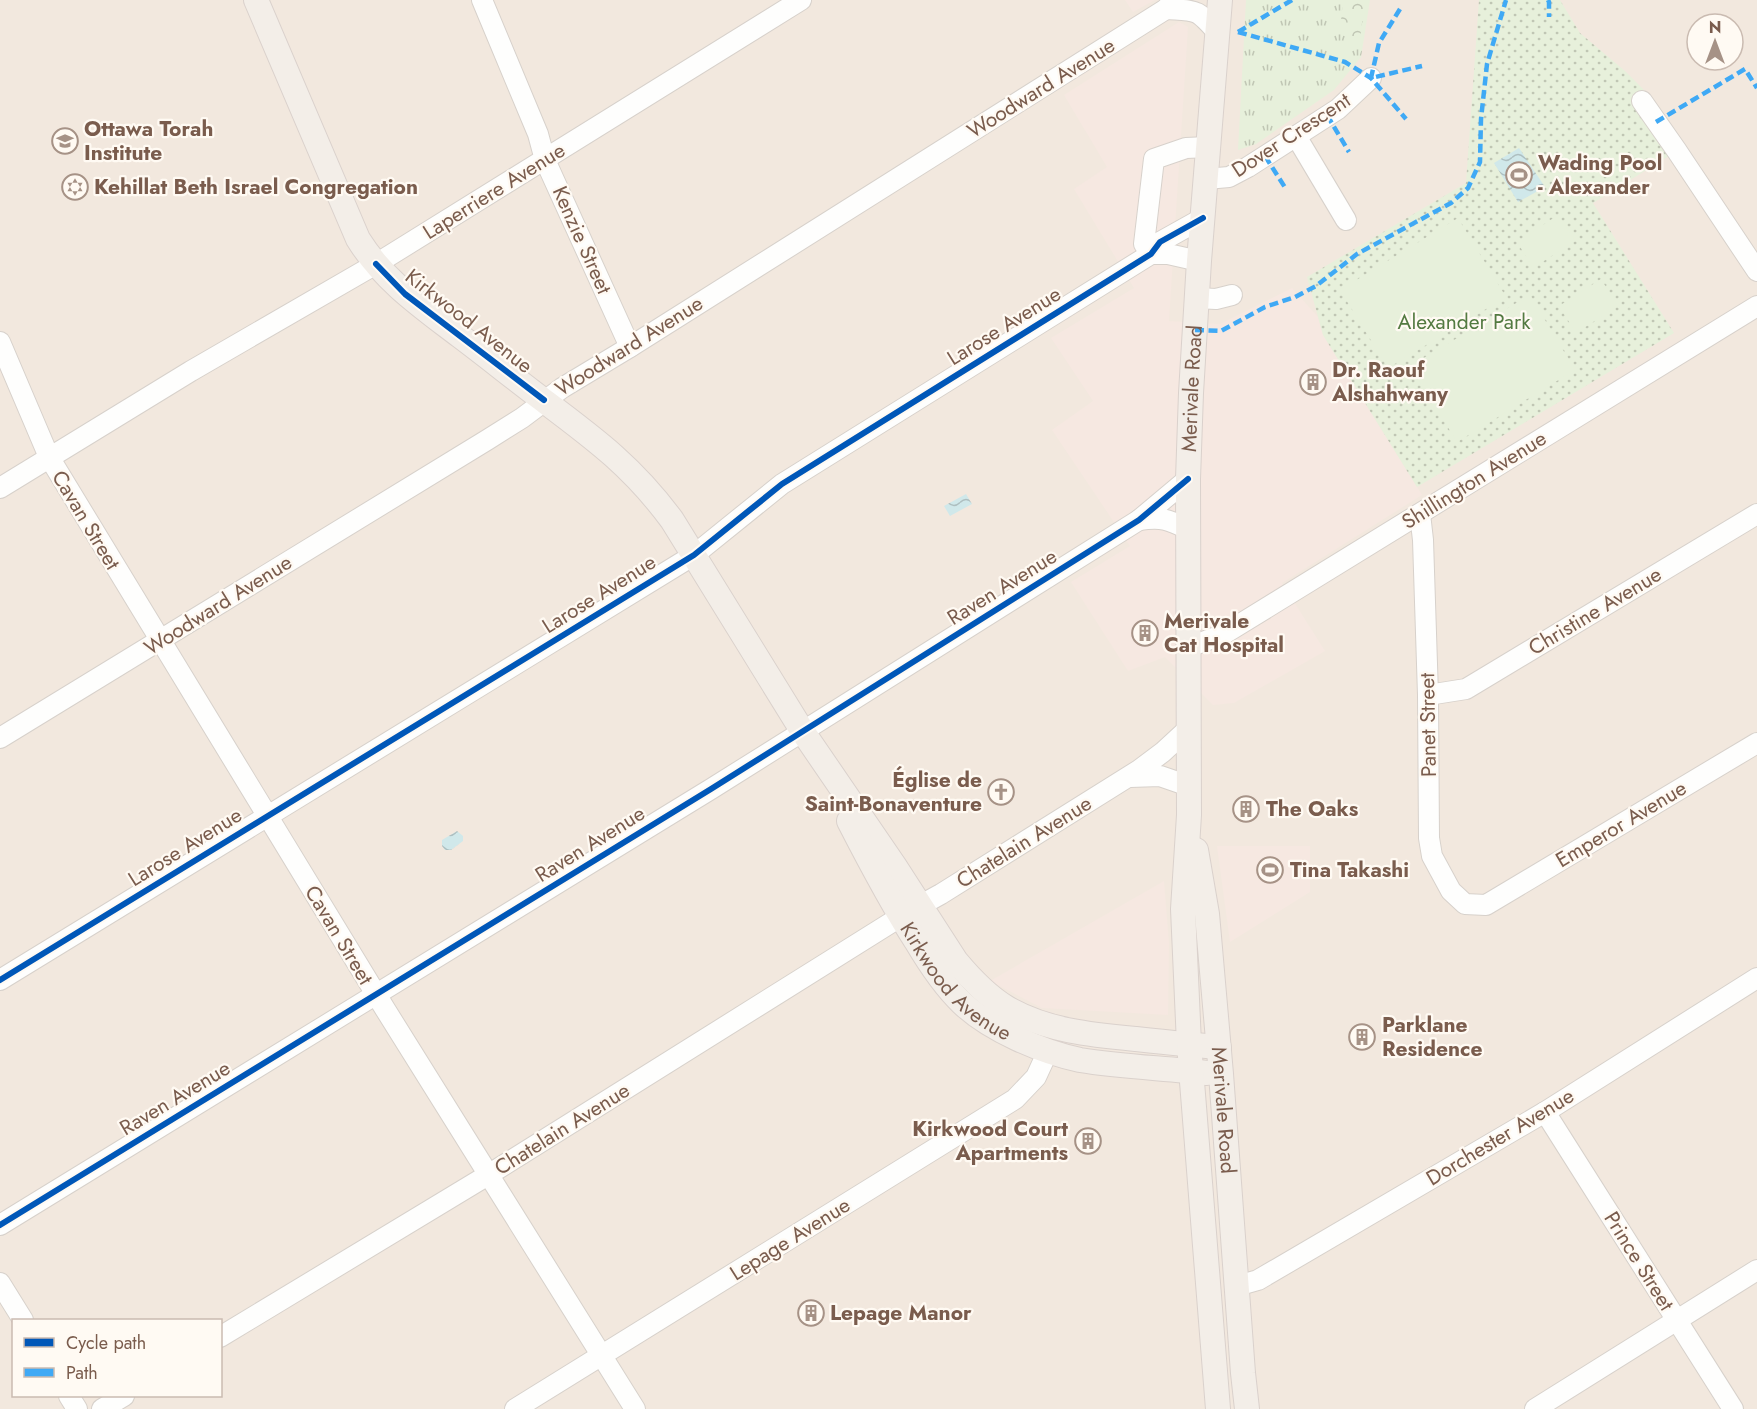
<svg xmlns="http://www.w3.org/2000/svg" width="1757" height="1409" font-family="Jost,sans-serif">
<style>
.residential{fill:#f2e8de;fill-rule:evenodd}
.commercial{fill:#f6e8e1}
.grass{fill:url(#grass-tufts)}
.forest{fill:url(#forest-crowns)}
.park{fill:url(#park-dots)}
.pitch{fill:#e7f0db}
.water{fill:url(#water-waves)}
.lines{fill:none;stroke-linecap:round;stroke-linejoin:round}
.minor-casing{stroke:#d7d1cb;stroke-width:22}
.major-casing{stroke:#dad1cc;stroke-width:26}
.minor{stroke:#fefefd;stroke-width:20}
.major{stroke:#f3eee8;stroke-width:24}
.quiet{stroke:#3fa9f5;stroke-width:4.5;stroke-dasharray:9 4.5;stroke-linecap:butt}
.cycleway-casing{stroke:#fffaf3;stroke-width:10}
.cycleway{stroke:#0057b8;stroke-width:6}
.labels{text-anchor:middle;dominant-baseline:central;stroke-width:4.5;stroke-linejoin:round;paint-order:stroke}
.street-label{font-size:21px;fill:#7a5c4d;stroke:#fffaf3}
.poi-label{font-size:21px;font-weight:bold;fill:#7a5c4d;stroke:#fffaf3;text-anchor:start}
.park-label{font-size:21px;fill:#537a41;stroke:#fffaf3}
</style>
<defs>
<pattern id="grass-tufts" width="24" height="20" patternUnits="userSpaceOnUse" patternTransform="scale(1.5)"><rect width="24" height="20" fill="#e7f0db"/><path d="M3 7l-1-3M5 7V3M7 7l1-3M15 17l-1-3M17 17v-4M19 17l1-3" fill="none" stroke="#c0c6b4"/></pattern>
<pattern id="forest-crowns" width="20" height="18" patternUnits="userSpaceOnUse" patternTransform="scale(1.5)"><rect width="20" height="18" fill="#e7f0db"/><path d="M2 6a3 3 0 1 1 6 0M12 15a3 3 0 1 1 6 0" fill="none" stroke="#c0c6b4"/></pattern>
<pattern id="park-dots" width="8" height="8" patternUnits="userSpaceOnUse" patternTransform="scale(1.5)"><rect width="8" height="8" fill="#e7f0db"/><path d="M2 2h.1M6 6h.1" fill="none" stroke="#c0c6b4" stroke-width="1.8" stroke-linecap="round"/></pattern>
<pattern id="water-waves" width="16" height="10" patternUnits="userSpaceOnUse" patternTransform="scale(1.5)"><rect width="16" height="10" fill="#d0e8ea"/><path d="M0 5q4-4 8 0t8 0" fill="none" stroke="#aebfc0"/></pattern>
</defs>
<rect width="100%" height="100%" fill="#f9f5f0"/>
<path class="residential" d="M0 0H1757V1409H0ZM1697 24H1733V60H1697ZM14 1320H220V1396H14Z"/>
<g class="commercial">
<polygon points="1125,0 1155,0 1133,12"/>
<polygon points="1179,22 1188,27 1169,321 1220,324 1292,288 1318,317 1323,335 1422,495 1282,583 1325,651 1234,703 1213,705 1165,657 1128,671 1071,582 1130,546 1052,430 1093,401 1051,338 1134,288 1074,189 1107,167 1064,95"/>
<polygon points="1217,846 1310,846 1310,892 1230,942"/>
<polygon points="1164,881 1169,943 1168,1015 1042,1008 990,981"/>
</g>
<polygon class="grass" points="1246,0 1370,0 1361,57 1334,90 1256,144 1238,150"/>
<polygon class="forest" points="1343,0 1365,0 1360,38 1349,37 1340,31"/>
<polygon class="park" points="1479,0 1560,0 1580,33 1625,71 1643,89 1665,133 1677,151 1593,203 1674,333 1417,487 1323,335 1307,277 1466,183"/>
<g class="pitch">
<polygon points="1558,215 1575,241 1533,268 1517,242"/>
<polygon points="1458,218 1506,297 1388,368 1340,290"/>
<polygon points="1601,279 1618,306 1576,333 1559,306"/>
<polygon points="1530,295 1575,370 1457,442 1410,366"/>
</g>
<g class="water">
<polygon points="1519,148 1545,187 1518,202 1494,163"/>
<polygon points="966,494 972,504 950,516 944,506"/>
<polygon points="457,831 463,836 463,841 451,850 445,850 442,846 442,840"/>
</g>
<g class="lines">
<g class="minor-casing">
<g id="minor">
<polyline points="482,0 538,134 545,160 630,347"/>
<path d="M1166 9C1197 11 1196 8 1217 32"/>
<polyline points="1642,101 1677,151 1757,271"/>
<polyline points="1296,136 1346,220"/>
<polyline points="1206,179 1229,177 1248,167 1338,109 1371,78"/>
<polyline points="1151,254 1144,244 1154,159 1186,148 1208,147"/>
<polyline points="1151,254 1168,254 1199,261"/>
<polyline points="1197,298 1216,299 1232,295"/>
<polyline points="0,342 49,457 385,1009 635,1409"/>
<polyline points="0,488 191,371 376,264 801,0"/>
<polyline points="1420,514 1423,540 1428,695 1429,838 1432,856 1451,891 1465,904 1486,905 1757,743"/>
<path d="M1139 520C1162 517 1167 519 1188 529"/>
<polyline points="1189,647 1224,634 1757,306"/>
<polyline points="1428,695 1466,689 1757,514"/>
<polyline points="0,738 487,440 522,418 562,388 630,347 1166,9 1174,0"/>
<polyline points="1130,777 1160,776 1189,786"/>
<polyline points="921,905 941,894 1139,770 1163,752 1189,728"/>
<polyline points="0,980 694,555 782,484 1151,254 1160,242 1203,218"/>
<polyline points="1545,1112 1733,1409"/>
<polyline points="0,1225 711,789 1139,520 1188,479"/>
<polyline points="0,1283 23,1320"/>
<polyline points="1237,1286 1258,1280 1545,1112 1757,978"/>
<polyline points="220,1337 488,1175 900,917"/>
<polyline points="69,1396 77,1409"/>
<polyline points="102,1409 124,1396"/>
<polyline points="515,1409 1015,1099 1036,1077 1048,1051"/>
<polyline points="1535,1409 1757,1270"/>
</g>
</g>
<g class="major-casing">
<g id="major">
<path d="M256 0 358 239C384 281 422 307 460 336 488 357 515 379 543 400 595 439 633 467 672 520L803 732 894 865 956 961C971 979 987 996 1007 1008 1047 1031 1092 1035 1136 1039 1164 1042 1192 1045 1219 1047"/>
<path id="s1" d="M849 821C870 862 891 902 916 941 929 963 943 985 962 1003 990 1030 1042 1052 1080 1060 1122 1067 1165 1068 1207 1073"/>
<path id="s2" d="M1196 850 1207 914 1221 1074 1243 1373 1247 1409"/>
<path id="s3" d="M1218 1409 1189 1044 1183 909 1189 815 1188 479 1191 393 1199 261 1220 0"/>
</g>
</g>
<use href="#minor" class="minor"/>
<use href="#major" class="major"/>
<g class="quiet">
<polyline points="1548,0 1549,2 1549,17"/>
<polyline points="1400,9 1379,43 1371,78 1422,66"/>
<polyline points="1238,32 1345,62 1371,78 1406,119"/>
<polyline points="1238,32 1292,0"/>
<polyline points="1327,115 1349,152"/>
<polyline points="1656,122 1745,69 1757,88"/>
<polyline points="1265,156 1286,189"/>
<polyline points="1195,330 1221,331 1265,307 1295,297 1316,286 1357,254 1451,203 1468,188 1480,162 1481,119 1487,64 1506,0"/>
</g>
<g class="cycleway-casing">
<g id="cycleway">
<polyline points="376,264 405,294 544,400"/>
<polyline points="0,980 694,555 782,484 1151,254 1160,242 1203,218"/>
<polyline points="0,1225 711,789 1139,520 1188,479"/>
</g>
</g>
<use href="#cycleway" class="cycleway"/>
</g>
<defs>
<g id="school-ring" transform="scale(1.35)"><circle r="9.5" fill="#fffaf3" stroke="#a69286" stroke-width="1.5"/><path d="M0-5L7-2L0 1L-7-2ZM-4 1L0 2.5L4 1V4Q0 6-4 4Z" fill="#a69286"/></g>
<g id="stadium-ring" transform="scale(1.35)"><circle r="9.5" fill="#fffaf3" stroke="#a69286" stroke-width="1.5"/><path d="M0-5a6.5 5 0 1 0 0 10a6.5 5 0 1 0 0-10ZM-3.5-1.8h7v3.6h-7Z" fill="#a69286"/></g>
<g id="synagogue-ring" transform="scale(1.35)"><circle r="9.5" fill="#fffaf3" stroke="#a69286" stroke-width="1.5"/><path d="M0-6.5L5.6 3.2H-5.6ZM0 6.5L5.6-3.2H-5.6Z" fill="#a69286"/></g>
<g id="building-ring" transform="scale(1.35)"><circle r="9.5" fill="#fffaf3" stroke="#a69286" stroke-width="1.5"/><path d="M-4-6H4V6H1V3H-1V6H-4ZM-2.5-4.3h1.7v1.8h-1.7ZM.8-4.3h1.7v1.8H.8ZM-2.5-1h1.7V.8h-1.7ZM.8-1h1.7V.8H.8Z" fill="#a69286"/></g>
<g id="church-ring" transform="scale(1.35)"><circle r="9.5" fill="#fffaf3" stroke="#a69286" stroke-width="1.5"/><path d="M-1.2-6h2.4v3.5h3.3v2.4h-3.3V6h-2.4V-.1h-3.3v-2.4h3.3Z" fill="#a69286"/></g>
</defs>
<g fill-rule="evenodd">
<use href="#school-ring" x="65" y="141"/>
<use href="#stadium-ring" x="1519" y="175"/>
<use href="#synagogue-ring" x="75" y="187"/>
<use href="#building-ring" x="1313" y="382"/>
<use href="#building-ring" x="1145" y="633"/>
<use href="#church-ring" x="1001" y="792"/>
<use href="#building-ring" x="1246" y="809"/>
<use href="#stadium-ring" x="1270" y="870"/>
<use href="#building-ring" x="1362" y="1037"/>
<use href="#building-ring" x="1088" y="1141"/>
<use href="#building-ring" x="811" y="1313"/>
</g>
<g class="labels">
<g class="street-label">
<text transform="translate(1041 88) rotate(-32)">Woodward Avenue</text>
<text transform="translate(1291 135) rotate(-33)">Dover Crescent</text>
<text transform="translate(494 191) rotate(-32)">Laperriere Avenue</text>
<text transform="translate(582 240) rotate(66)">Kenzie Street</text>
<text transform="translate(469 321) rotate(38)">Kirkwood Avenue</text>
<text transform="translate(1004 326) rotate(-32)">Larose Avenue</text>
<text transform="translate(629 346) rotate(-32)">Woodward Avenue</text>
<text stroke="none"><textPath href="#s3" startOffset="1022">Merivale Road</textPath></text>
<text transform="translate(1474 480) rotate(-32)">Shillington Avenue</text>
<text transform="translate(86 520) rotate(59)">Cavan Street</text>
<text transform="translate(1002 587) rotate(-32)">Raven Avenue</text>
<text transform="translate(599 594) rotate(-32)">Larose Avenue</text>
<text transform="translate(218 605) rotate(-32)">Woodward Avenue</text>
<text transform="translate(1595 611) rotate(-31)">Christine Avenue</text>
<text transform="translate(1428 725) rotate(-91)">Panet Street</text>
<text transform="translate(1621 824) rotate(-31)">Emperor Avenue</text>
<text transform="translate(1024 842) rotate(-32)">Chatelain Avenue</text>
<text transform="translate(590 844) rotate(-32)">Raven Avenue</text>
<text transform="translate(185 847) rotate(-32)">Larose Avenue</text>
<text transform="translate(339 935) rotate(59)">Cavan Street</text>
<text stroke="none"><textPath href="#s1" startOffset="195">Kirkwood Avenue</textPath></text>
<text transform="translate(175 1098) rotate(-31)">Raven Avenue</text>
<text stroke="none"><textPath href="#s2" startOffset="262">Merivale Road</textPath></text>
<text transform="translate(562 1129) rotate(-32)">Chatelain Avenue</text>
<text transform="translate(1500 1137) rotate(-31)">Dorchester Avenue</text>
<text transform="translate(790 1239) rotate(-32)">Lepage Avenue</text>
<text transform="translate(1639 1261) rotate(58)">Prince Street</text>
</g>
<g class="poi-label">
<text x="84" y="129">Ottawa Torah<tspan x="84" dy="24">Institute</tspan></text>
<text x="1538" y="163">Wading Pool<tspan x="1538" dy="24">- Alexander</tspan></text>
<text x="94" y="187">Kehillat Beth Israel Congregation</text>
<text x="1332" y="370">Dr. Raouf<tspan x="1332" dy="24">Alshahwany</tspan></text>
<text x="1164" y="621">Merivale<tspan x="1164" dy="24">Cat Hospital</tspan></text>
<text x="982" y="780" text-anchor="end">Église de<tspan x="982" dy="24">Saint-Bonaventure</tspan></text>
<text x="1266" y="809">The Oaks</text>
<text x="1290" y="870">Tina Takashi</text>
<text x="1382" y="1025">Parklane<tspan x="1382" dy="24">Residence</tspan></text>
<text x="1068" y="1129" text-anchor="end">Kirkwood Court<tspan x="1068" dy="24">Apartments</tspan></text>
<text x="830" y="1313">Lepage Manor</text>
</g>
<g class="park-label">
<text x="1464" y="322">Alexander Park</text>
</g>
</g>
<rect x="12" y="1319" width="210" height="78" fill="#fffaf3" stroke="#cabbb1" stroke-width="1.5"/>
<rect x="24" y="1338" width="30" height="9" fill="#0057b8" stroke="#cabbb1" stroke-width="1.5"/>
<text x="66" y="1349" font-size="18" fill="#7a5c4d">Cycle path</text>
<rect x="24" y="1368" width="30" height="9" fill="#3fa9f5" stroke="#cabbb1" stroke-width="1.5"/>
<text x="66" y="1379" font-size="18" fill="#7a5c4d">Path</text>
<g transform="translate(1715 42)"><circle r="28" fill="#fffaf3" stroke="#cabbb1" stroke-width="1.5"/>
<path d="M0-4.5L10 22L0 15L-10 22Z" fill="#a69286"/>
<text y="-9" font-size="16" font-weight="bold" text-anchor="middle" fill="#7a5c4d">N</text>
</g>
</svg>
